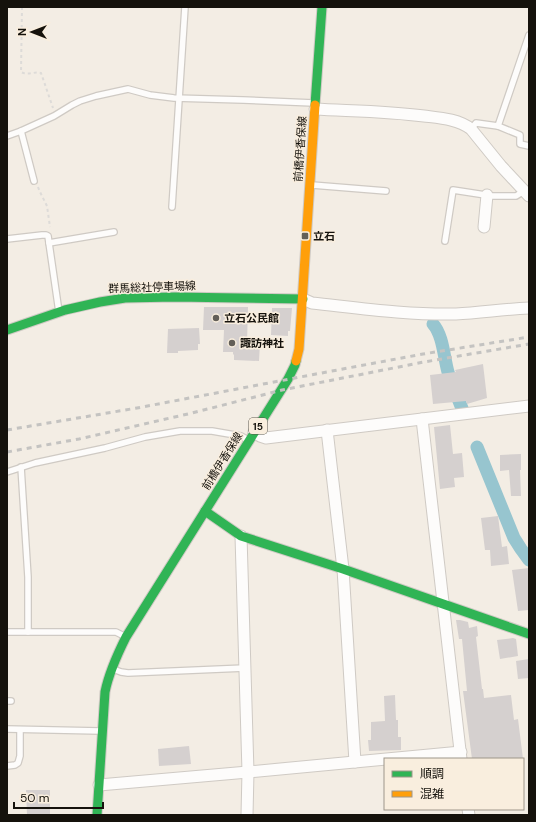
<svg xmlns="http://www.w3.org/2000/svg" width="536" height="822" font-family="'DM Sans','Noto Sans JP',sans-serif">
<style>
.lines{fill:none;stroke-linecap:round;stroke-linejoin:round}
.canal{stroke:#97c5cf;stroke-width:13}
.building{fill:#d5d0cf}
.lane-casing{stroke:#cfcac4;stroke-width:8}
.street-casing{stroke:#cfcac4;stroke-width:13}
.fast-casing{stroke:#cfcac4;stroke-width:11}
.slow-casing{stroke:#cfcac4;stroke-width:11}
.path{stroke:#dddbd8;stroke-width:2;stroke-dasharray:3 3;stroke-linecap:butt}
.lane{stroke:#fdfcfb;stroke-width:5.5}
.street{stroke:#fdfcfb;stroke-width:11}
.fast{stroke:#30b455;stroke-width:9}
.slow{stroke:#ff9f0a;stroke-width:9}
.rail{stroke:#c4c3c1;stroke-width:3;stroke-dasharray:5 5;stroke-linecap:butt}
.poi-dot{fill:#635f58;stroke:#f9eede;stroke-width:1.5}
.labels{text-anchor:middle;dominant-baseline:central;stroke-width:3;stroke-linejoin:round;paint-order:stroke}
.shield{fill:#f9eede;stroke:#59544b;stroke-width:1}
.shield-label{font-size:10px;font-weight:bold;fill:#15120c}
.street-label{font-size:11px;fill:#15120c;stroke:#f9eede}
.poi-label{font-size:11px;font-weight:bold;fill:#15120c;stroke:#f9eede;text-anchor:start}
</style>
<rect width="100%" height="100%" fill="#f3ede4"/>
<g class="lines">
<g class="canal">
<path d="M433 324C443 335 444 358 448 372 452 385 458 398 463 411"/>
<polyline points="477,447 514,538 521,549 529,560"/>
</g>
</g>
<g class="building">
<polygon points="204,307 248,307 247,343 260,343 259,361 234,360 234,355 233,354 233,352 223,352 224,330 203,330"/>
<polygon points="272,308 292,308 290,331 288,331 288,336 271,335"/>
<polygon points="199,328 200,344 198,344 198,350 178,351 178,353 167,353 168,329"/>
<polygon points="483,364 487,398 467,404 466,401 433,404 430,375 456,372 455,370"/>
<polygon points="450,425 453,454 462,453 464,477 454,478 455,487 440,489 434,427"/>
<polygon points="521,454 521,470 520,470 521,496 511,496 509,470 500,471 500,455"/>
<polygon points="498,516 502,547 507,546 509,564 491,566 490,550 485,550 481,518"/>
<polygon points="529,568 529,610 518,611 512,570"/>
<polygon points="456,620 460,620 468,622 469,628 477,626 478,636 476,637 482,689 483,689 484,698 511,695 514,720 518,719 523,759 472,759 463,691 467,691 462,639 459,639"/>
<polygon points="513,638 516,639 518,656 500,659 497,640"/>
<polygon points="529,659 529,678 518,679 516,661"/>
<polygon points="395,695 396,720 398,720 398,737 401,737 401,750 369,751 368,740 371,740 371,722 385,721 384,696"/>
<polygon points="189,746 191,764 159,766 158,749"/>
<polygon points="26,790 50,790 50,815 27,815"/>
</g>
<g class="lines">
<g class="lane-casing">
<g id="lane">
<polyline points="498,126 520,135 520,144 529,146"/>
<polyline points="471,129 476,123 498,126 529,35"/>
<polyline points="21,131 34,181"/>
<polyline points="7,136 21,131 54,116 72,105 80,101 96,96 128,89 150,95 174,98 243,100 314,103"/>
<polyline points="312,185 386,191"/>
<polyline points="172,207 185,7"/>
<polyline points="7,239 42,235 46,235 48,236 59,312"/>
<polyline points="445,241 453,190 492,196 516,196 524,191"/>
<polyline points="49,243 114,232"/>
<polyline points="21,467 28,577 28,632"/>
<polyline points="7,472 35,463 105,448 145,437 180,431 212,431 241,436 248,440"/>
<polyline points="7,632 116,632 124,636"/>
<polyline points="113,669 121,672 128,673 245,668"/>
<polyline points="7,701 11,701"/>
<polyline points="7,729 100,731"/>
<polyline points="7,766 15,765 18,763 20,756 20,730"/>
</g>
</g>
<g class="street-casing">
<g id="street">
<path d="M315 109C351 111 387 111 424 116 440 118 458 119 471 129L501 166 529 196"/>
<polyline points="484,227 487,195"/>
<path d="M303 299 312 303C359 308 407 315 456 314 480 313 504 309 529 308"/>
<polyline points="422,419 461,759"/>
<polyline points="327,430 343,569 355,762"/>
<polyline points="254,432 260,436 266,438 529,406"/>
<polyline points="241,536 248,772 247,815"/>
<polyline points="99,785 248,772 461,752"/>
<polyline points="468,809 469,815"/>
</g>
</g>
<g class="fast-casing">
<g id="fast">
<polyline points="315,105 322,7"/>
<polyline points="7,330 65,310 100,302 125,298 175,297 303,299"/>
<polyline points="205,511 241,536 343,569 529,634"/>
<path d="M97 815 105 692C109 672 117 655 126 637L288 379 295 365 296 361"/>
</g>
</g>
<g class="slow-casing">
<polyline id="slow" points="296,361 299,349 315,105"/>
</g>
<g class="path">
<path d="M22 7 21 72C28 76 35 71 41 73L53 108"/>
<polyline points="38,187 40,192 47,206 50,227"/>
</g>
<use href="#lane" class="lane"/>
<use href="#street" class="street"/>
<use href="#fast" class="fast"/>
<use href="#slow" class="slow"/>
<g class="rail">
<polyline points="7,430 137,408 316,374 423,354 529,337"/>
<polyline points="7,452 79,439 192,413 282,390 424,362 529,344"/>
</g>
</g>
<g class="poi-dot">
<rect x="301" y="232" width="8" height="8" rx="2"/>
<circle cx="216" cy="318" r="4"/>
<circle cx="232" cy="343" r="4"/>
</g>
<g class="labels">
<rect class="shield" x="249" y="418" width="18" height="16" rx="3"/>
<g class="shield-label">
<text x="258" y="426">15</text>
</g>
<g class="street-label">
<text transform="translate(300 149) rotate(-86)">前橋伊香保線</text>
<text transform="translate(152 287) rotate(-2)">群馬総社停車場線</text>
<text transform="translate(222 461) rotate(-58)">前橋伊香保線</text>
</g>
<g class="poi-label">
<text x="313" y="236">立石</text>
<text x="224" y="318">立石公民館</text>
<text x="240" y="343">諏訪神社</text>
</g>
</g>
<rect width="536" height="822" fill="none" stroke="#15120c" stroke-width="16"/>
<rect x="384" y="758" width="140" height="52" fill="#f9eede" stroke="#9e968a"/>
<rect x="392" y="771" width="20" height="6" fill="#30b455" stroke="#9e968a"/>
<text x="420" y="778" font-size="12" fill="#15120c">順調</text>
<rect x="392" y="791" width="20" height="6" fill="#ff9f0a" stroke="#9e968a"/>
<text x="420" y="798" font-size="12" fill="#15120c">混雑</text>
<g transform="translate(32 32) rotate(270)" stroke="#f9eede" stroke-width="3" paint-order="stroke">
<path d="M0-3L7 15L0 10L-7 15Z" fill="#15120c"/>
<text y="-6" font-size="11" font-weight="bold" text-anchor="middle" fill="#15120c">N</text>
</g>
<path d="M14 802v6h89v-6" fill="none" stroke="#15120c" stroke-width="2"/>
<text x="20" y="802" font-size="12" fill="#15120c" stroke="#f9eede" stroke-width="3" paint-order="stroke">50 m</text>
</svg>
